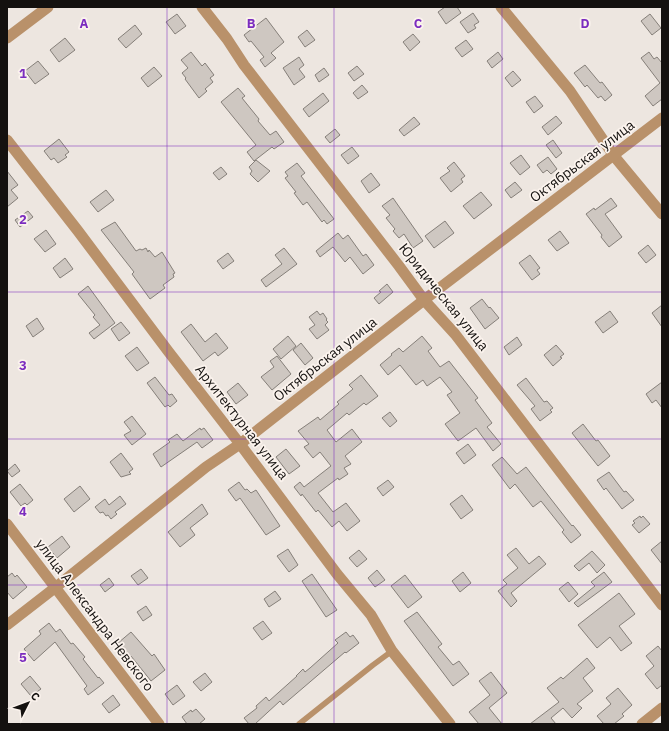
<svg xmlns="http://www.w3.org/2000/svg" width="669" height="731" font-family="'IBM Plex Sans',sans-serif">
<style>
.building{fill:#cec7c1;stroke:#857f79}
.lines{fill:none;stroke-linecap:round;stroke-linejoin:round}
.service{stroke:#b9916a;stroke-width:5.5}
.minor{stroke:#b9916a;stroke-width:11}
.grid{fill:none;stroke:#7b2cbf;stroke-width:1;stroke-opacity:0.55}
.labels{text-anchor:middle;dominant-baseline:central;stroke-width:3.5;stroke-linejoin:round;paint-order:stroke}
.street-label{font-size:14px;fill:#14110f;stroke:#fbf3ed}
.grid-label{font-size:13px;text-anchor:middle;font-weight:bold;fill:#7b2cbf;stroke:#fbf3ed;stroke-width:3.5;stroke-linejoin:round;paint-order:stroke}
</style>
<rect width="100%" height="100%" fill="#ede6e0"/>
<g class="building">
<polygon points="445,7 457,7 461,13 446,24 438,12"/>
<polygon points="473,13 479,22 474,25 476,28 468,33 460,22"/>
<polygon points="177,14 186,26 175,34 166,22"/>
<polygon points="650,14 661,28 652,35 641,21"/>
<polygon points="266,18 284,42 271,53 276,58 265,67 260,60 264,57 251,41 249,42 244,35"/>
<polygon points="135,25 142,34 126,48 118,39"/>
<polygon points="307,30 315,40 305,47 298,37"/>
<polygon points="413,34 420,42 410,51 403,42"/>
<polygon points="65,38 75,50 59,62 50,50"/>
<polygon points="466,40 473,49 462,57 455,48"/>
<polygon points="191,52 202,66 205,63 214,75 210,78 213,82 205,89 207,91 199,98 185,79 186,78 182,73 188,68 181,60"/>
<polygon points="498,52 503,59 492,68 487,61"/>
<polygon points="649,52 654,59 657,57 662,63 662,99 653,106 645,96 660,83 641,58"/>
<polygon points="299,57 304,65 299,69 305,77 294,85 283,68"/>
<polygon points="38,61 49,74 35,84 25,71"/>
<polygon points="585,65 600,83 602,82 612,95 605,101 601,96 598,98 587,85 585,87 574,73"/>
<polygon points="357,66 364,74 354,81 348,73"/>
<polygon points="154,67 162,76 148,87 141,78"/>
<polygon points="324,68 329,75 319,82 315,75"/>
<polygon points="513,71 521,80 512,87 505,78"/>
<polygon points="362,85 368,92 358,99 353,93"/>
<polygon points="238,88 245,96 242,98 259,119 258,121 270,135 276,131 284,142 274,149 272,147 254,161 247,152 256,145 221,102"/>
<polygon points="323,93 329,101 309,117 303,109"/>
<polygon points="535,96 543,106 534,113 526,102"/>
<polygon points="556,116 562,123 548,135 542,127"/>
<polygon points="414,117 420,124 404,136 399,130"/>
<polygon points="335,129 340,135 330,143 325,137"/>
<polygon points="59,139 69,152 65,155 67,157 58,163 54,158 51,160 44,151"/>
<polygon points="553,140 562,153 556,158 546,145"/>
<polygon points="352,147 359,156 348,164 341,155"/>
<polygon points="521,155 530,167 520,175 510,163"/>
<polygon points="548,157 557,169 551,174 547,170 543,173 537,165"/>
<polygon points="256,160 270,171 258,182 250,174 252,171 249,167"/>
<polygon points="454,162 465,176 461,179 463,182 451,192 440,178 450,171 447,168"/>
<polygon points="297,163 305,173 301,176 334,219 327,224 324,220 322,222 307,202 303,205 294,193 296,192 285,178 288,176 285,172"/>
<polygon points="221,167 227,174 219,180 213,173"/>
<polygon points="7,171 18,185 11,190 18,198 7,207"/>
<polygon points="371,173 380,185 369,193 361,181"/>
<polygon points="515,182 522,190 511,198 505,190"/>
<polygon points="106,190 114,200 98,212 90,202"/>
<polygon points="481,192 492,205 474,219 463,206"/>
<polygon points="393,198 423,241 413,248 404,234 399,238 393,231 395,229 386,218 390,215 382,206"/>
<polygon points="611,198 617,206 605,214 622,237 609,247 601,237 602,235 586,214 594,208 595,210"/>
<polygon points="28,211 33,217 20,227 15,220"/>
<polygon points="445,221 454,233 434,248 425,236"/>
<polygon points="115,222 136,251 140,249 142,250 146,248 148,252 149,250 155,257 162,252 175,273 173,274 174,277 163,285 165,288 150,299 132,274 134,272 101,230"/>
<polygon points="46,230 56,244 45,252 34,239"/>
<polygon points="560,231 569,243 557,251 548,240"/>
<polygon points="338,233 343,239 348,235 363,256 366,254 374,265 363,274 350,257 345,262 333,247 320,257 316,251"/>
<polygon points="648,245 656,255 646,263 638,253"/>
<polygon points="284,248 297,264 266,287 261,280 282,264 275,255"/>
<polygon points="228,253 234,261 223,269 217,261"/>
<polygon points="530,255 540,268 537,270 540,274 532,280 519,263"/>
<polygon points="65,258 73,269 60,278 53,268"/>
<polygon points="387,284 393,292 379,304 374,298 381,292 379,291"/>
<polygon points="88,286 115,323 94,339 89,333 100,325 93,317 95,315 78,294"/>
<polygon points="482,299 489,308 490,307 499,318 485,329 470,308"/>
<polygon points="662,305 662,327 652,313"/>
<polygon points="317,311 320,315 323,313 327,319 326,320 328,322 325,325 329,330 317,339 309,329 315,325 309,317"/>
<polygon points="610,311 618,322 603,333 595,322"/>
<polygon points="37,318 44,329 33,337 26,326"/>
<polygon points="121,322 130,333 119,341 111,329"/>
<polygon points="191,324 205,342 216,333 228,348 218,356 215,352 203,361 181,332"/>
<polygon points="288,336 296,346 281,359 273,349"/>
<polygon points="422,336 432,348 428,351 440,367 449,361 478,398 475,400 492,423 487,427 501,444 493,451 476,428 458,441 445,424 460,413 447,395 452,392 440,377 427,386 423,380 416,385 400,365 388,375 380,365 392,355 391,354 399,348 403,352"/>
<polygon points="517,337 522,345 509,355 504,347"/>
<polygon points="301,343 313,358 305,365 293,350"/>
<polygon points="556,345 564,354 560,357 562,358 553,366 544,355"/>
<polygon points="137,347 149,363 137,371 125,356"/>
<polygon points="277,356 291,374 272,390 261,377 274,367 270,361"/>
<polygon points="361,375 378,396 366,405 364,403 349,415 347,413 327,430 336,442 352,429 362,442 345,456 351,464 344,468 348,474 339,480 338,478 318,493 333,512 346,503 360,521 347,531 339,521 332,527 318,510 316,512 302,494 301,496 294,487 300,482 304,487 331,466 320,452 313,458 304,447 309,444 298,431 318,417 320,420 339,404 337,402 353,389 349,385"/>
<polygon points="155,377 169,395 172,394 177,401 170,407 168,405 165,407 147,383"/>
<polygon points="526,378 544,402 547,401 553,408 550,410 552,412 540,421 531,409 535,406 517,385"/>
<polygon points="662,382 662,408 656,400 652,403 646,394"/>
<polygon points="238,383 248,395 236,404 227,392"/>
<polygon points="390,412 397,421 390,427 382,418"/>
<polygon points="132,416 146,434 132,445 124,435 131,431 124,422"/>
<polygon points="583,424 596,441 598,440 610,456 598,466 572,433"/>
<polygon points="200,428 201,430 204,428 213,440 202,448 197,442 161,467 153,454 170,442 168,440 177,434 183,441"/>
<polygon points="468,444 476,455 464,464 456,453"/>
<polygon points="286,449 300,466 289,474 276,457"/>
<polygon points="121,453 133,469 129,472 131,474 121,477 110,462"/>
<polygon points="502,457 517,474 526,467 572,526 573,525 581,535 571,543 562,532 564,530 541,501 533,507 515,484 510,489 492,465"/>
<polygon points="15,464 20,471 12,477 7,471"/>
<polygon points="609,472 624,492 626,491 634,500 622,509 606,488 604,490 597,480"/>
<polygon points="388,480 394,487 383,496 377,488"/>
<polygon points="239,482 245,490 247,489 251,493 256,490 280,526 266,535 240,498 236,501 228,490"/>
<polygon points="20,484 33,500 27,505 25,503 21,506 10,492"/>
<polygon points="80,486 90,499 74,512 64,499"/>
<polygon points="462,495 473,510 461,519 450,504"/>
<polygon points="120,496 126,504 115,512 117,514 111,519 108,515 106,516 103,512 100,513 95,507 105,499 109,505"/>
<polygon points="202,504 208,514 190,528 195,535 180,547 168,532"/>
<polygon points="640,516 641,518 643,516 650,524 639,533 632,525 635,523 633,521"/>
<polygon points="62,536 70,547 57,558 48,547"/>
<polygon points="662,541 662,564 651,550"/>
<polygon points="516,548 529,564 539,556 546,564 511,593 517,601 511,607 498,591 507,584 503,580 518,568 507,555"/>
<polygon points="288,549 298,565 289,572 277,556"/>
<polygon points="359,550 367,559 357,567 349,558"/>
<polygon points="592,551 605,565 597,573 589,563 579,571 574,566"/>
<polygon points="141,569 148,578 138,585 131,576"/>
<polygon points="377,570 385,580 375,587 368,578"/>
<polygon points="463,572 471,583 460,592 452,581"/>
<polygon points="604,572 612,582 578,607 574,603 595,586 591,582"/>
<polygon points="12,573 15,577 17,575 27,587 13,599 7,592 7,577"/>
<polygon points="312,574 337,610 326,617 302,581"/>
<polygon points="405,575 422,597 408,608 391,586"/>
<polygon points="109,578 114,585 105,592 100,585"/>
<polygon points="568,582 578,594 569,602 559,589"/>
<polygon points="275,591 281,599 269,607 264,599"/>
<polygon points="619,593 635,614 619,626 632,643 621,651 610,637 597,648 578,625"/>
<polygon points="146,606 152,615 143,621 137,612"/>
<polygon points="417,612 442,644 438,647 453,665 459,661 469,674 453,686 404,621"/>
<polygon points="263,621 272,633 262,640 253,628"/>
<polygon points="49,623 56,632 60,629 71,644 73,643 85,657 83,659 98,678 99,677 104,683 88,695 84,689 87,686 55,642 34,661 24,649 41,634 39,631"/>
<polygon points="131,632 152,656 154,654 165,670 151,681 131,656 130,657 118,643"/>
<polygon points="346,632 350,637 353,635 359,643 346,653 345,652 283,705 280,701 255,724 249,724 244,718 257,708 256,706 266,697 269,701 297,676 296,676 303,669 305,672 310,668 338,643 335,640"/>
<polygon points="658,646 662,651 662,685 657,689 645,674 654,666 646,656"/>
<polygon points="587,658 595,668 583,678 593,691 577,704 582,708 572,718 563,708 551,718 556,724 530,724 559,702 547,688 561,677 563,679"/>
<polygon points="491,672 507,693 489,708 502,724 479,724 469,712 490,695 479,681"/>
<polygon points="205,673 212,682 201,691 193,682"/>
<polygon points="30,676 41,689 31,696 21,684"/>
<polygon points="177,685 185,696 173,705 165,694"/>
<polygon points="618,688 632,705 622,714 624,716 614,724 604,724 597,716 611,704 606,698"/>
<polygon points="113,695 120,705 109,713 102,704"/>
<polygon points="196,709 205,719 199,724 187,724 182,717 191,710 192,712"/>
</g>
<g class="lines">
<polyline class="service" points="299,724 373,665 392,651"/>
<g class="minor">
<polyline points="202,7 227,39 244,65 399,266 424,300 455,334 662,605"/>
<polyline points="501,7 570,91 614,156 662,214"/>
<polyline points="7,38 48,7"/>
<polyline points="7,140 78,231 168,351 240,444 337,574 371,615 392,651 450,724"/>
<polyline points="7,524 159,724"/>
<polyline points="7,625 56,587 206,467 240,444 424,300 662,118"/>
<polyline points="642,724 662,708"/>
</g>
</g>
<path class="grid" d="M167 7V724M334 7V724M502 7V724M7 146H662M7 292H662M7 439H662M7 585H662"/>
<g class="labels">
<g class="street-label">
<text transform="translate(582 161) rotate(-37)">Октябрьская улица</text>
<text transform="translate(444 297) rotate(51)">Юридическая улица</text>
<text transform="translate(325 359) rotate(-38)">Октябрьская улица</text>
<text transform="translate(242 422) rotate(52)">Архитектурная улица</text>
<text transform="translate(95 615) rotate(53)">улица Александра Невского</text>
</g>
</g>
<g class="grid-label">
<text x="84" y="28">A</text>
<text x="251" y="28">B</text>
<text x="418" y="28">C</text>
<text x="585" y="28">D</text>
<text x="23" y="78">1</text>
<text x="23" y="224">2</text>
<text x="23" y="370">3</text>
<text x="23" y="516">4</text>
<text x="23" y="662">5</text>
</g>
<rect width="669" height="731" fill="none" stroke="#14110f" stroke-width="16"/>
<g transform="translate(28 703) rotate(48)" stroke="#fbf3ed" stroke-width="3" paint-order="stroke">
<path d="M0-3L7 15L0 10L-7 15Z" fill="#14110f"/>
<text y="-6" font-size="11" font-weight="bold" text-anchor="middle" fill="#14110f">С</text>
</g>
</svg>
